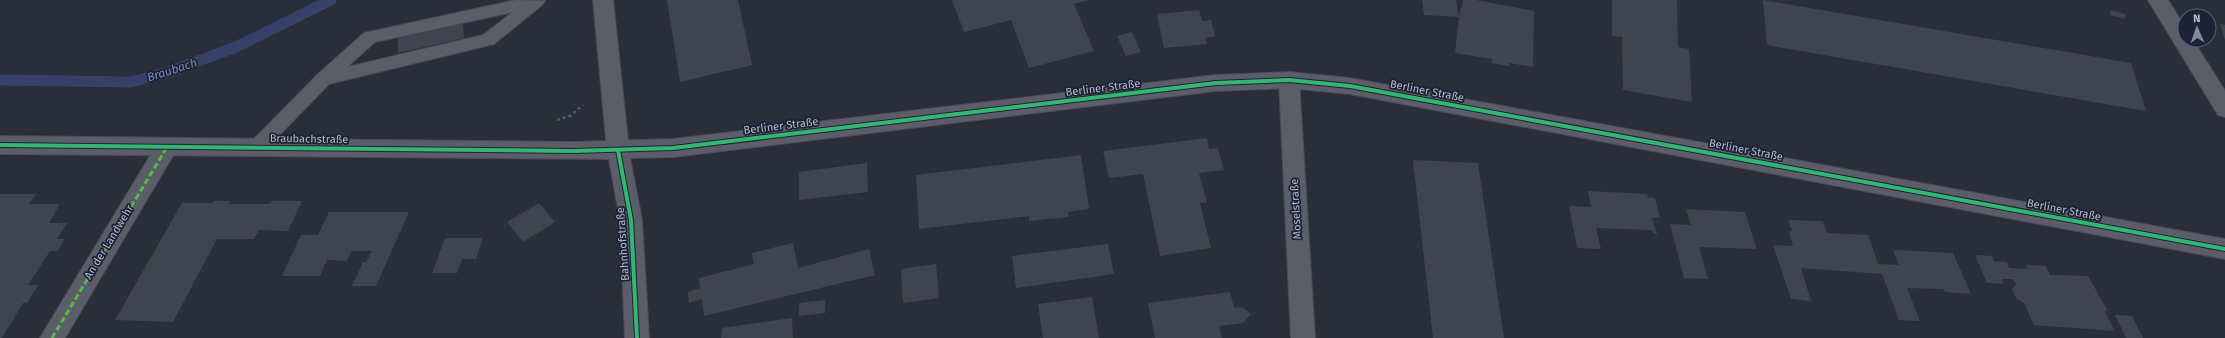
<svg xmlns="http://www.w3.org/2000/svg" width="2225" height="338" font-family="'Fira Sans',sans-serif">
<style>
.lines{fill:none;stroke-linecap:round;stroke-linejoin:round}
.stream{stroke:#354166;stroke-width:11}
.building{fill:#404450}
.service-casing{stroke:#484b55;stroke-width:2}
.minor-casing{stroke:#484b55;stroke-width:2}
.tertiary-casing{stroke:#484b55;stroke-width:2}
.path{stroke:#585c66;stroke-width:2.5;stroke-dasharray:3 3;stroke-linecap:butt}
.service{fill:#5b5e68;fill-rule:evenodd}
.minor{fill:#5b5e68;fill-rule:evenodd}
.tertiary{fill:#5b5e68;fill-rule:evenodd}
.quiet{stroke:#58b947;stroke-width:3;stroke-dasharray:6 3;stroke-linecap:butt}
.cycleway-casing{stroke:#1c2336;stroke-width:6}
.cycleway{stroke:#33b770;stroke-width:4}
.labels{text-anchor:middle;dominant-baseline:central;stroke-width:3.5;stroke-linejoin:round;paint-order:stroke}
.street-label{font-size:11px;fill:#b4bacc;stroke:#1c2336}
.water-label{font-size:12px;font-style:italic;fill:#7a8ab5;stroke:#1c2336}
</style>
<rect width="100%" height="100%" fill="#2a2e3b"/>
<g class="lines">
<polyline class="stream" points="0,80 131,82 169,72 236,47 331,0"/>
</g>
<g class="building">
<polygon points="667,0 738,0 752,65 680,82"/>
<polygon points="952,0 1090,0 1074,4 1094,51 1029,68 1011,20 964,32"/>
<polygon points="1422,0 1456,0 1459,17 1424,15"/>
<polygon points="1463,0 1476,0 1534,11 1533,67 1509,63 1509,66 1492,63 1492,59 1455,53 1459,15"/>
<polygon points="1612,0 1677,0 1678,47 1689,49 1692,102 1623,90 1622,37 1612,36"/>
<polygon points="1763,0 2131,63 2146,111 1767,45"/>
<polygon points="1199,10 1202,21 1211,20 1215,36 1205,38 1207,44 1164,48 1157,14"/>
<polygon points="2110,10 2125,14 2125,19 2110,15"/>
<polygon points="463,20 464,38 398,53 398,35"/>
<polygon points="2220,24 2225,25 2225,40"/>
<polygon points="1132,32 1141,52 1126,56 1117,36"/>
<polygon points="1207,138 1209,149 1218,148 1224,170 1199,173 1207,202 1200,203 1211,248 1160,256 1143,174 1109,178 1103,151"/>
<polygon points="1081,155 1089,209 1068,212 1069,217 1029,221 1029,216 919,229 916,175"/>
<polygon points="1413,160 1478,163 1504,338 1433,338"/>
<polygon points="867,163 868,192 799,200 799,172"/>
<polygon points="1588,191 1647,194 1648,198 1655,198 1660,218 1652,218 1657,234 1653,234 1652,230 1596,228 1601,249 1577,248 1569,206 1591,207"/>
<polygon points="0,194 36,194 29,204 60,204 49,223 67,223 57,239 65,239 58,251 50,251 28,285 38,285 27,303 23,303 2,338 0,338"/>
<polygon points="214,201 230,201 229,204 270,204 272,201 302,201 288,231 259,230 254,239 217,239 173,322 115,320 182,203 213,203"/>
<polygon points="539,203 555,222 523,242 507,222"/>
<polygon points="1686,209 1745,212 1757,249 1699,247 1708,279 1684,278 1670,224 1691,225"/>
<polygon points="329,212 409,212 376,286 352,286 363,262 366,262 372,251 351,251 347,261 327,260 320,276 282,276 301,235 318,235"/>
<polygon points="1788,220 1823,221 1827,233 1868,235 1878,264 1899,265 1893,250 1953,253 1971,294 1945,292 1943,289 1907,288 1920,321 1899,320 1882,274 1801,268 1811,301 1791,299 1773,245 1793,246 1789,231 1792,231"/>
<polygon points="445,238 483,238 476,259 462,259 457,273 432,273"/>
<polygon points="793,243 798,268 869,249 875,275 704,316 702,299 689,303 688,292 700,288 699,278 754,264 752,253"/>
<polygon points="1108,244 1114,274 1016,288 1012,256"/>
<polygon points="1975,255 1992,256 1994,261 2007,262 2009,268 2028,269 2026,265 2046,266 2050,275 2088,276 2108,311 2105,311 2115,331 2034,325 2024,303 2016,298 2012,289 2016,284 2013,279 2002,279 2004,284 1987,283"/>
<polygon points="936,264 939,298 903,303 901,269"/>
<polygon points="1230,292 1234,308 1242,307 1251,314 1243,323 1219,326 1222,338 1155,338 1148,303"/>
<polygon points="1092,297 1099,338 1043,338 1038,304"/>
<polygon points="825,300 825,313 799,316 799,303"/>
<polygon points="2115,315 2132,316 2143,338 2126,338"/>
<polygon points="792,318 793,338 721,338 722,328"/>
</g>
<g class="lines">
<g class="service-casing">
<path id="service" d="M516 0 545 1 542 5 494 44 329 84 262 153 256 155 250 153 248 148 250 143 318 74 364 33ZM513 12 483 35 347 67 375 42Z"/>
</g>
<g class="minor-casing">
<g id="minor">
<polygon points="593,0 613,0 629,150 626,156 618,159 610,156 607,150"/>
<polygon points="2148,0 2168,0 2185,27 2185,40 2193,40 2225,91 2225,117 2218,115"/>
<polygon points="1289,72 1296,74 1299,80 1315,338 1291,338 1279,80 1282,74"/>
<polygon points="167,138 175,141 178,147 65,338 40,338 159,141"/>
</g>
</g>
<g class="tertiary-casing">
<polygon id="tertiary" points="1289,72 1350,78 2225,239 2225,259 1350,94 1289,88 1216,91 673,157 630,158 642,220 649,338 625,338 620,220 609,159 0,154 0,136 574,142 673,139 1216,75"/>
</g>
<polyline class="path" points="557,120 570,116 583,105"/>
<use href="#service" class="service"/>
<use href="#minor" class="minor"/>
<use href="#tertiary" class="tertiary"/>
<polyline class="quiet" points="52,338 167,147"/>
<g class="cycleway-casing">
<g id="cycleway">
<polyline points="0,145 574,151 673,148 1216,83 1289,80 1350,86 2225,249"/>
<polyline points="618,150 631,220 637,338"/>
</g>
</g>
<use href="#cycleway" class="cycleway"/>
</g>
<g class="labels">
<g class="street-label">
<text transform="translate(1103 88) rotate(-7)">Berliner Straße</text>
<text transform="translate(1427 91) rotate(11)">Berliner Straße</text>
<text transform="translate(781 126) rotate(-7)">Berliner Straße</text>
<text transform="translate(309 139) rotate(1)">Braubachstraße</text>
<text transform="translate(1746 150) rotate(11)">Berliner Straße</text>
<text transform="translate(1296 209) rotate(-93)">Moselstraße</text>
<text transform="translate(2064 210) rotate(11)">Berliner Straße</text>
<text transform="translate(109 242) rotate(-59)">An der Landwehr</text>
<text transform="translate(623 244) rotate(-94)">Bahnhofstraße</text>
</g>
<g class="water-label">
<text transform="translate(172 70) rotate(-18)">Braubach</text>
</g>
</g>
<g transform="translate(2197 28) rotate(358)"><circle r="19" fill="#1c2336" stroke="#595f72"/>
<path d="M0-3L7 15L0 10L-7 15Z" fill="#848999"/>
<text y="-6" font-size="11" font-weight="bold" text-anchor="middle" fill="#b4bacc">N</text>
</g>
</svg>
